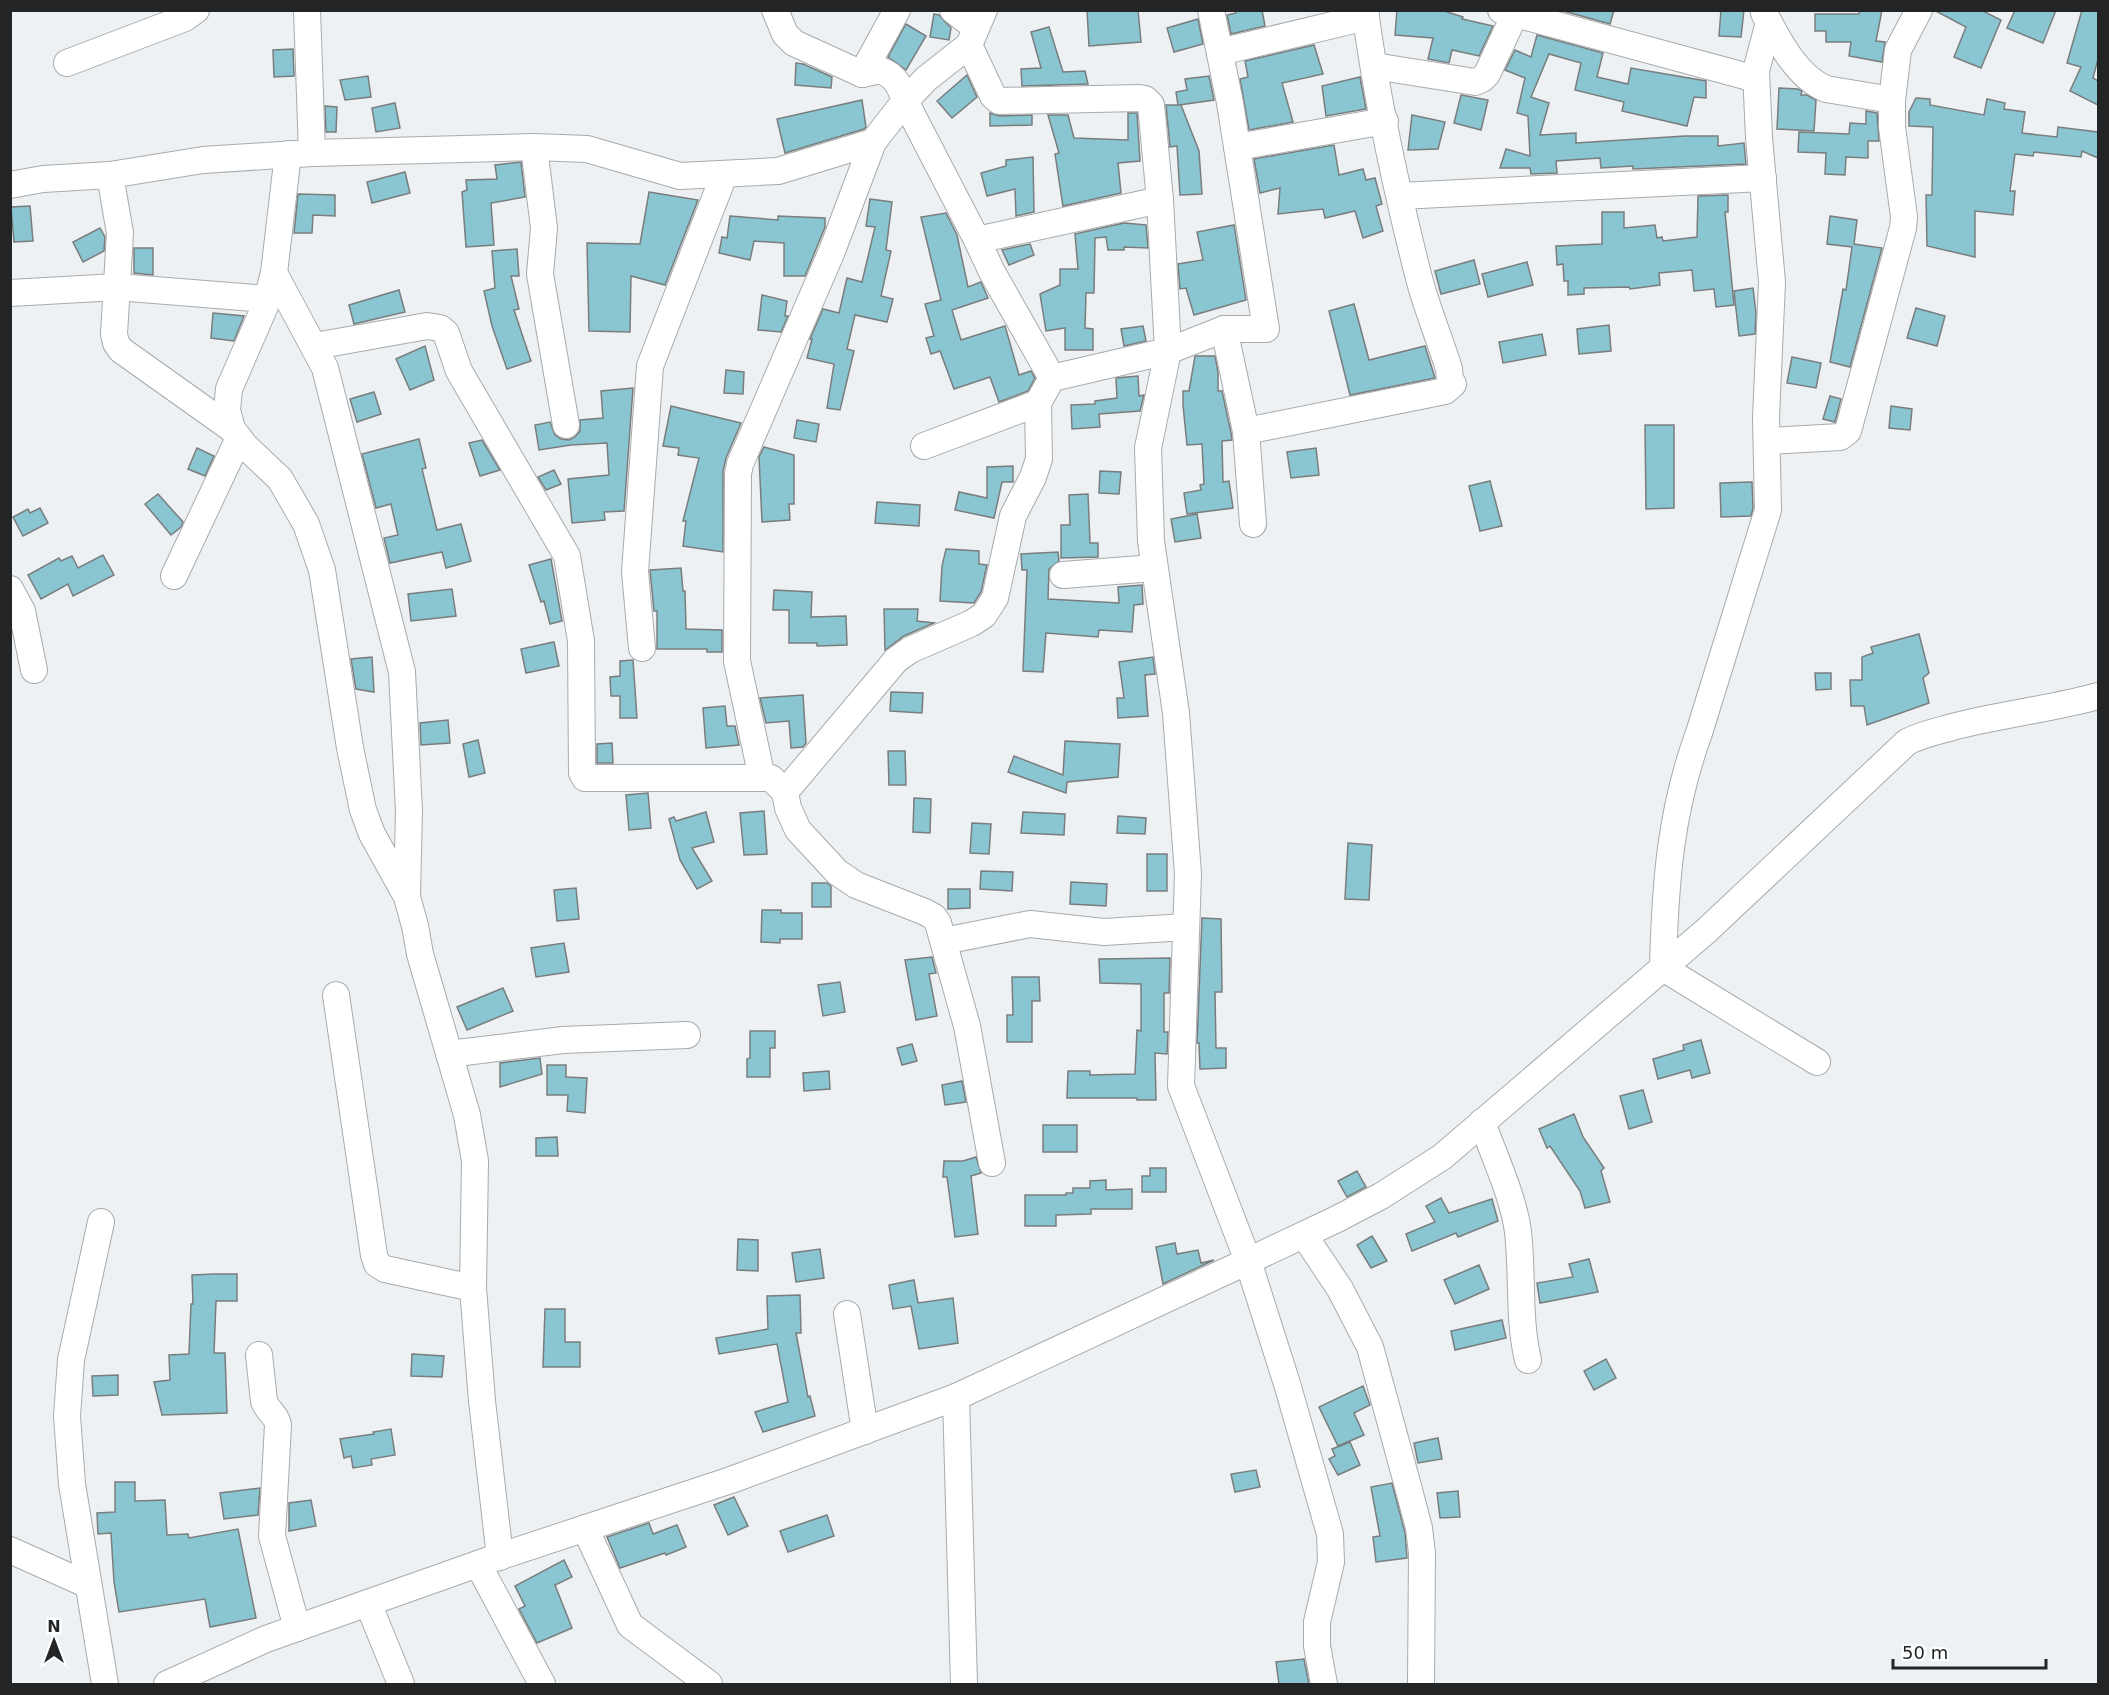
<svg xmlns="http://www.w3.org/2000/svg" width="2109" height="1695" font-family="'DejaVu Sans',sans-serif">
<style>
.building{fill:#8ac6d1;stroke:#797d7e;stroke-width:1.5}
.lines{fill:none;stroke-linecap:round;stroke-linejoin:round}
.minor-casing{stroke:#a8abad;stroke-width:28}
.minor{stroke:#fff;stroke-width:26}
</style>
<rect width="100%" height="100%" fill="#edf1f3"/>
<g class="building">
<polygon points="1087,10 1138,10 1141,42 1089,46"/>
<polygon points="1235,10 1262,10 1265,26 1231,34 1227,15 1236,13"/>
<polygon points="1397,10 1441,10 1463,17 1462,19 1493,26 1479,56 1452,50 1449,63 1428,59 1433,38 1395,35"/>
<polygon points="1560,10 1614,10 1610,24"/>
<polygon points="1721,10 1744,10 1741,37 1719,36"/>
<polygon points="1860,10 1882,10 1876,41 1885,42 1882,62 1849,56 1851,42 1826,42 1826,31 1815,31 1815,14 1859,14"/>
<polygon points="1934,10 1981,10 2001,20 1981,68 1954,57 1966,27"/>
<polygon points="2015,10 2056,10 2043,43 2007,28"/>
<polygon points="2082,10 2098,10 2098,59 2093,78 2098,81 2098,105 2070,91 2081,67 2067,63"/>
<polygon points="934,14 939,15 951,28 949,40 930,37"/>
<polygon points="1198,19 1203,44 1174,52 1167,28"/>
<polygon points="906,24 926,36 906,70 888,57"/>
<polygon points="1049,27 1063,72 1085,71 1088,84 1022,86 1021,69 1041,68 1031,32"/>
<polygon points="1537,35 1603,53 1597,77 1628,84 1631,68 1706,81 1706,98 1694,97 1687,126 1622,111 1624,102 1575,90 1581,63 1549,54 1531,97 1549,103 1540,135 1576,133 1576,143 1685,136 1718,136 1718,146 1744,143 1746,164 1633,169 1633,166 1601,168 1600,158 1556,161 1557,173 1531,174 1530,168 1500,168 1506,149 1530,156 1528,116 1517,113 1525,78 1505,70 1515,50 1531,57"/>
<polygon points="1314,45 1323,74 1282,83 1293,122 1249,130 1240,79 1248,77 1245,61"/>
<polygon points="293,49 294,76 274,77 273,50"/>
<polygon points="796,63 803,64 832,77 831,88 795,85"/>
<polygon points="967,75 977,97 952,118 937,101"/>
<polygon points="368,76 371,97 345,100 340,80"/>
<polygon points="1209,76 1214,100 1179,105 1181,105 1199,151 1202,194 1180,195 1177,146 1170,147 1166,105 1178,105 1176,92 1187,90 1185,79"/>
<polygon points="1360,77 1366,109 1326,116 1322,86"/>
<polygon points="1779,88 1798,89 1802,91 1801,95 1807,95 1816,100 1814,131 1777,129"/>
<polygon points="1461,95 1488,100 1481,130 1454,123"/>
<polygon points="1916,98 1930,99 1930,105 1984,115 1987,99 2005,103 2004,109 2025,112 2022,133 2057,137 2058,127 2098,132 2098,158 2082,151 2081,157 2034,152 2033,156 2015,154 2010,191 2015,191 2013,215 1975,211 1975,257 1927,246 1926,195 1932,195 1933,127 1909,126 1909,112"/>
<polygon points="862,100 866,127 864,129 785,153 777,119"/>
<polygon points="395,103 400,128 376,132 372,108"/>
<polygon points="325,106 337,107 336,132 326,132"/>
<polygon points="1866,111 1877,113 1879,141 1868,141 1868,158 1846,157 1845,175 1825,174 1826,153 1798,152 1799,132 1849,134 1850,123 1866,124"/>
<polygon points="990,113 999,116 1032,115 1032,125 990,126"/>
<polygon points="1128,113 1137,113 1140,161 1118,163 1121,193 1063,206 1055,154 1059,153 1048,115 1068,115 1074,138 1128,140"/>
<polygon points="1412,115 1445,122 1438,149 1408,150"/>
<polygon points="1334,145 1339,175 1363,169 1366,180 1375,178 1382,204 1376,206 1383,231 1363,238 1355,211 1325,218 1323,209 1278,214 1280,188 1260,193 1254,159"/>
<polygon points="1033,157 1034,212 1016,216 1015,189 987,196 981,173 1006,166 1006,160"/>
<polygon points="521,162 525,197 491,203 494,245 466,247 462,192 467,190 466,180 497,179 495,165"/>
<polygon points="405,172 410,193 372,203 367,182"/>
<polygon points="649,192 698,200 665,285 631,276 630,332 589,331 587,243 640,244"/>
<polygon points="298,194 335,195 335,216 313,215 312,233 294,233"/>
<polygon points="1728,195 1728,212 1725,212 1734,305 1716,307 1714,289 1694,291 1692,270 1659,273 1660,285 1630,289 1629,287 1584,288 1584,294 1568,295 1568,281 1564,281 1563,264 1557,265 1556,246 1602,244 1602,212 1624,212 1624,228 1655,225 1657,238 1662,237 1663,241 1697,237 1698,196"/>
<polygon points="870,199 892,202 886,250 891,251 881,296 893,299 887,322 855,315 847,349 854,351 840,410 827,408 834,364 807,358 812,339 810,339 823,309 839,313 847,278 862,282 875,227 866,226"/>
<polygon points="30,206 33,241 14,242 11,207"/>
<polygon points="946,213 957,235 968,287 981,282 988,298 952,310 961,340 1005,326 1019,375 1031,371 1035,378 1028,391 999,402 990,377 954,389 940,351 931,354 926,338 934,336 925,304 941,300 921,217"/>
<polygon points="730,216 778,220 778,216 825,218 825,227 805,276 784,276 784,243 754,241 750,260 719,253 722,237 727,238"/>
<polygon points="1830,216 1857,220 1854,244 1882,248 1850,367 1830,362 1843,289 1846,290 1852,247 1827,244"/>
<polygon points="1124,223 1146,225 1148,248 1124,247 1124,250 1108,250 1106,237 1095,238 1094,293 1086,293 1085,328 1093,329 1093,350 1065,350 1065,328 1046,331 1040,294 1060,285 1060,269 1078,269 1075,234"/>
<polygon points="1234,225 1246,300 1194,315 1186,288 1180,289 1178,264 1203,260 1197,232"/>
<polygon points="100,228 105,237 104,251 83,262 73,242"/>
<polygon points="1030,244 1034,255 1009,265 1002,250"/>
<polygon points="134,248 153,248 153,275 134,273"/>
<polygon points="517,249 519,276 511,276 519,309 514,310 531,361 507,369 492,326 484,291 495,288 492,251"/>
<polygon points="1474,260 1480,284 1441,294 1435,271"/>
<polygon points="1527,262 1533,285 1488,297 1482,274"/>
<polygon points="1753,288 1756,314 1755,334 1739,336 1734,291"/>
<polygon points="399,290 405,312 354,324 349,305"/>
<polygon points="762,295 787,301 785,316 788,316 781,332 758,330"/>
<polygon points="1354,304 1369,360 1425,346 1435,378 1350,395 1329,311"/>
<polygon points="1916,308 1945,316 1937,346 1907,338"/>
<polygon points="213,313 244,316 234,341 211,338"/>
<polygon points="1609,325 1611,351 1579,354 1577,329"/>
<polygon points="1143,326 1146,341 1124,346 1121,329"/>
<polygon points="1542,334 1546,355 1503,363 1499,342"/>
<polygon points="425,346 434,380 410,390 396,359"/>
<polygon points="1195,356 1215,356 1218,372 1218,391 1222,391 1231,433 1232,440 1222,441 1223,482 1229,481 1233,508 1187,514 1184,493 1201,490 1200,485 1204,484 1202,444 1187,445 1183,405 1183,391 1189,391"/>
<polygon points="1792,357 1821,363 1816,388 1787,383"/>
<polygon points="726,370 744,372 743,394 724,393"/>
<polygon points="1138,376 1139,396 1144,395 1140,411 1099,414 1100,427 1072,429 1071,405 1095,404 1095,401 1117,398 1116,378"/>
<polygon points="633,388 624,511 604,512 605,520 572,523 568,479 609,475 607,443 571,445 539,450 535,425 550,422 555,435 561,439 569,440 575,437 580,431 580,420 603,418 601,391"/>
<polygon points="374,392 381,414 357,422 350,399"/>
<polygon points="1830,396 1841,399 1835,422 1823,419"/>
<polygon points="671,406 741,423 726,458 723,471 723,552 683,546 686,521 683,521 699,458 678,455 679,448 663,446"/>
<polygon points="1891,406 1912,409 1910,430 1889,428"/>
<polygon points="797,420 819,424 816,442 794,438"/>
<polygon points="1645,425 1674,425 1674,508 1646,509"/>
<polygon points="419,439 426,468 422,469 437,530 461,524 471,561 446,568 442,552 390,563 384,538 398,535 391,504 376,508 362,454"/>
<polygon points="482,440 500,470 480,476 469,443"/>
<polygon points="764,447 794,455 794,504 789,504 790,520 762,522 759,457"/>
<polygon points="197,448 214,456 205,476 188,469"/>
<polygon points="1316,448 1319,475 1291,478 1287,452"/>
<polygon points="1013,466 1013,482 1002,482 994,518 955,510 959,492 987,498 987,467"/>
<polygon points="554,470 561,484 546,490 538,477"/>
<polygon points="1100,471 1121,472 1119,494 1099,493"/>
<polygon points="1490,481 1502,526 1480,531 1469,486"/>
<polygon points="1752,482 1753,508 1751,516 1721,517 1720,483"/>
<polygon points="158,494 183,522 181,527 171,535 145,504"/>
<polygon points="1088,494 1090,543 1098,543 1098,557 1061,558 1061,525 1070,525 1069,495"/>
<polygon points="877,502 920,505 919,526 875,523"/>
<polygon points="40,508 48,523 23,536 13,517 28,509 30,513"/>
<polygon points="1197,514 1201,538 1175,542 1171,519"/>
<polygon points="946,549 979,551 979,564 987,565 981,592 974,603 940,601 942,566"/>
<polygon points="1058,552 1059,561 1049,569 1048,599 1119,603 1118,587 1142,585 1143,604 1134,605 1132,632 1099,630 1098,637 1046,633 1043,672 1023,671 1027,570 1022,570 1021,554"/>
<polygon points="103,555 114,575 73,596 68,584 41,599 28,575 59,558 61,561 72,556 78,568"/>
<polygon points="551,559 562,621 550,624 544,601 541,602 529,565"/>
<polygon points="681,568 683,591 685,591 686,629 722,630 722,652 707,652 707,649 657,649 657,611 654,611 650,570"/>
<polygon points="452,589 456,616 411,621 408,594"/>
<polygon points="774,590 812,592 811,617 846,616 847,645 817,646 817,643 789,643 789,610 773,610"/>
<polygon points="884,609 918,609 917,621 934,623 904,636 885,650"/>
<polygon points="1919,634 1929,673 1923,678 1929,703 1867,725 1864,706 1851,706 1850,680 1862,680 1862,657 1873,653 1871,647"/>
<polygon points="554,642 559,666 526,673 521,649"/>
<polygon points="372,657 374,692 356,689 351,659"/>
<polygon points="1153,657 1155,674 1145,675 1148,716 1118,718 1117,698 1124,698 1119,662"/>
<polygon points="633,660 637,718 620,718 620,696 611,696 610,677 620,676 620,661"/>
<polygon points="1815,673 1831,673 1831,689 1816,690"/>
<polygon points="891,692 923,693 922,713 890,711"/>
<polygon points="803,695 806,743 803,747 791,748 789,721 766,723 760,698"/>
<polygon points="725,706 727,726 735,726 739,745 706,748 703,708"/>
<polygon points="448,720 450,743 421,745 420,723"/>
<polygon points="478,740 485,773 469,777 463,744"/>
<polygon points="1065,741 1120,744 1118,777 1067,782 1066,793 1008,772 1014,756 1063,775"/>
<polygon points="612,743 613,763 597,763 597,744"/>
<polygon points="888,751 905,751 906,785 889,785"/>
<polygon points="648,793 651,828 629,830 626,795"/>
<polygon points="914,798 931,799 930,833 913,832"/>
<polygon points="764,811 767,854 744,855 740,813"/>
<polygon points="706,812 714,842 692,848 712,881 697,889 680,860 669,819 674,817 676,821"/>
<polygon points="1023,812 1065,814 1064,835 1021,833"/>
<polygon points="1118,816 1146,818 1145,834 1117,833"/>
<polygon points="972,823 991,824 989,854 970,853"/>
<polygon points="1348,843 1372,845 1369,900 1345,899"/>
<rect x="1147" y="854" width="20" height="37"/>
<polygon points="981,871 1013,872 1012,891 980,889"/>
<polygon points="1071,882 1107,884 1106,906 1070,904"/>
<polygon points="812,883 827,883 831,886 831,907 812,907"/>
<polygon points="576,888 579,919 557,921 554,890"/>
<polygon points="948,889 970,889 970,908 948,909"/>
<polygon points="762,910 781,910 781,913 802,913 802,939 780,939 780,943 761,942"/>
<polygon points="1202,918 1221,919 1222,992 1215,992 1216,1048 1226,1048 1226,1068 1200,1069 1199,1043 1197,1043"/>
<polygon points="564,943 569,972 536,977 531,948"/>
<polygon points="932,957 936,973 929,974 937,1016 916,1020 905,960"/>
<polygon points="1170,958 1169,993 1164,993 1164,1032 1168,1032 1167,1054 1155,1053 1156,1100 1137,1100 1137,1098 1067,1098 1068,1071 1090,1071 1090,1075 1135,1074 1137,1030 1141,1031 1141,984 1100,983 1099,959"/>
<polygon points="1012,977 1039,977 1040,1001 1032,1001 1032,1042 1007,1042 1007,1015 1013,1015"/>
<polygon points="840,982 845,1012 823,1016 818,985"/>
<polygon points="503,988 513,1011 467,1030 457,1007"/>
<polygon points="750,1031 775,1031 775,1048 770,1048 770,1077 747,1077 747,1059 750,1058"/>
<polygon points="1701,1040 1710,1073 1692,1078 1690,1070 1658,1079 1653,1059 1684,1050 1683,1045"/>
<polygon points="912,1044 917,1061 902,1065 897,1048"/>
<polygon points="540,1058 542,1074 500,1087 500,1063"/>
<polygon points="547,1065 566,1065 566,1077 587,1078 585,1113 567,1111 568,1095 547,1095"/>
<polygon points="829,1071 830,1089 804,1091 803,1073"/>
<polygon points="962,1081 966,1102 945,1105 942,1085"/>
<polygon points="1643,1090 1652,1122 1629,1129 1620,1096"/>
<polygon points="1574,1114 1583,1137 1604,1168 1601,1171 1610,1202 1585,1208 1580,1191 1550,1146 1547,1148 1539,1129"/>
<rect x="1043" y="1125" width="34" height="27"/>
<polygon points="557,1137 558,1156 536,1156 536,1138"/>
<polygon points="976,1157 981,1173 971,1176 978,1234 955,1237 947,1177 943,1177 944,1161 963,1161"/>
<polygon points="1150,1168 1166,1168 1166,1192 1142,1192 1142,1176 1150,1176"/>
<polygon points="1357,1171 1366,1187 1347,1197 1338,1181"/>
<polygon points="1106,1180 1106,1190 1132,1189 1132,1209 1091,1209 1091,1214 1056,1215 1056,1226 1025,1226 1025,1195 1066,1195 1066,1193 1073,1193 1073,1188 1090,1188 1090,1181"/>
<polygon points="1441,1198 1449,1213 1492,1199 1498,1221 1458,1237 1456,1233 1412,1251 1406,1234 1435,1222 1426,1206"/>
<polygon points="1372,1236 1387,1261 1371,1268 1357,1245"/>
<polygon points="738,1239 758,1240 758,1271 737,1270"/>
<polygon points="1175,1243 1177,1254 1198,1250 1201,1263 1214,1260 1163,1284 1156,1247"/>
<polygon points="820,1249 824,1278 796,1282 792,1253"/>
<polygon points="1589,1259 1598,1292 1540,1303 1537,1283 1573,1277 1569,1264"/>
<polygon points="1479,1265 1489,1289 1455,1304 1444,1280"/>
<polygon points="214,1274 237,1274 237,1301 216,1301 214,1353 225,1353 227,1413 162,1415 154,1382 170,1380 169,1355 189,1354 191,1304 193,1304 192,1275"/>
<polygon points="914,1280 918,1303 953,1298 958,1343 919,1349 911,1306 893,1309 889,1285"/>
<polygon points="800,1295 801,1333 796,1333 808,1397 810,1396 815,1416 763,1432 755,1412 788,1402 777,1344 719,1354 716,1338 768,1329 767,1296"/>
<polygon points="545,1309 565,1309 565,1342 580,1342 580,1367 543,1367"/>
<polygon points="1502,1320 1506,1338 1455,1350 1451,1331"/>
<polygon points="412,1354 444,1356 442,1377 411,1376"/>
<polygon points="1606,1359 1616,1378 1594,1390 1584,1371"/>
<polygon points="118,1375 118,1395 93,1396 92,1376"/>
<polygon points="1363,1386 1370,1405 1354,1413 1364,1435 1338,1446 1319,1407"/>
<polygon points="391,1429 395,1455 371,1459 372,1465 353,1468 351,1456 344,1458 340,1439 374,1434 373,1432"/>
<polygon points="1438,1438 1442,1459 1418,1463 1414,1443"/>
<polygon points="1350,1442 1360,1465 1338,1475 1329,1459 1335,1456 1332,1449"/>
<polygon points="1256,1470 1260,1487 1235,1492 1231,1474"/>
<polygon points="115,1482 135,1482 135,1501 165,1500 167,1535 188,1534 189,1538 238,1529 256,1618 210,1627 205,1599 119,1612 114,1582 111,1533 98,1534 97,1513 115,1512"/>
<polygon points="1392,1483 1405,1533 1407,1558 1376,1562 1373,1537 1380,1536 1371,1487"/>
<polygon points="260,1488 258,1515 224,1519 220,1493"/>
<polygon points="1458,1491 1460,1517 1440,1518 1437,1493"/>
<polygon points="734,1497 748,1526 728,1535 714,1505"/>
<polygon points="311,1500 316,1526 289,1531 289,1503"/>
<polygon points="827,1515 834,1536 788,1552 780,1531"/>
<polygon points="649,1523 653,1534 677,1525 686,1547 666,1555 665,1553 620,1568 607,1537"/>
<polygon points="564,1560 572,1577 555,1585 572,1628 537,1643 519,1609 525,1606 515,1586"/>
<polygon points="1304,1659 1309,1684 1279,1684 1276,1662"/>
</g>
<g class="lines">
<g class="minor-casing">
<g id="minor">
<polyline points="307,10 312,153"/>
<path d="M775 10 785 34 794 43 862 74 880 70C896 76 900 86 905 101L977 240 992 272 1052 378 1168 351 1224 329H1266L1230 103 1211 10"/>
<polyline points="953,10 976,28"/>
<polyline points="1501,10 1756,79"/>
<path d="M1764 13C1779 41 1796 76 1826 89L1892 100"/>
<path d="M1769 22 1756 71 1759 138 1772 282 1766 418 1768 510 1699 733C1670 812 1665 885 1663 968L1817 1062"/>
<polyline points="1220,52 1366,17"/>
<polyline points="67,63 185,18 196,10"/>
<polyline points="1374,66 1475,82 1482,79 1487,74 1515,14"/>
<polyline points="862,74 897,10"/>
<polyline points="534,147 544,228 540,274 566,425"/>
<polyline points="1237,147 1385,121"/>
<polyline points="288,154 274,273 265,306 229,389 227,410 232,429 245,446 280,479 306,524 322,570 350,748 363,810 372,834 407,897 415,926 420,954 467,1115 475,1161 473,1288 482,1401 500,1557"/>
<polyline points="110,175 120,233 114,334 116,343 121,350 232,429"/>
<polyline points="10,185 43,179 110,175 203,160 312,153 534,147 587,149 680,176 778,171 873,142 905,101 926,79 969,45 984,10"/>
<polyline points="1400,196 1763,178"/>
<polyline points="977,240 1160,200"/>
<polyline points="274,273 325,368 402,672 409,811 407,895"/>
<polyline points="10,293 117,287 267,299"/>
<polyline points="1224,329 1246,431 1253,524"/>
<polyline points="315,346 427,326 440,328 446,333 459,371 567,556 581,641 582,773 585,778 771,778 785,792"/>
<path d="M1246 431 1445 391 1453 384 1450 380 1449 369C1440 340 1428 311 1420 282 1397 193 1377 101 1365 10"/>
<polyline points="1767,441 1840,437 1848,431 1903,228 1904,217 1892,127 1892,100 1898,50 1919,10"/>
<polyline points="924,446 1038,403"/>
<polyline points="1063,575 1154,568"/>
<polyline points="174,576 239,438"/>
<polyline points="10,589 22,611 34,670"/>
<polyline points="642,648 635,572 650,366 724,175"/>
<polyline points="762,778 737,661 738,474 740,464 832,251 873,142"/>
<polyline points="944,941 1030,924 1104,932 1186,927"/>
<polyline points="336,995 374,1255 377,1264 385,1269 473,1288"/>
<polyline points="449,1054 563,1040 687,1035"/>
<path d="M1482 1122C1494 1156 1514 1198 1518 1232 1523 1275 1518 1318 1528 1360"/>
<polyline points="992,1163 967,1026 938,923 934,917 925,912 856,885 837,872 798,830 788,808 785,792 896,660 910,650 972,623 984,615 995,598 1013,516 1033,477 1039,459 1038,403 1052,378"/>
<polyline points="101,1222 71,1360 67,1416 72,1484 105,1684"/>
<polyline points="1304,1235 1340,1289 1370,1347 1409,1490 1419,1528 1422,1553 1421,1684"/>
<polyline points="847,1314 865,1431"/>
<path d="M259 1355 264 1401C267 1411 277 1415 278 1425L272 1536 297 1628"/>
<polyline points="956,1397 964,1684"/>
<polyline points="585,1528 630,1625 709,1684"/>
<polyline points="10,1550 88,1585"/>
<polyline points="478,1564 542,1684"/>
<polyline points="368,1603 401,1684"/>
<polyline points="167,1684 266,1639 489,1560 731,1480 956,1397 1248,1261 1181,1086 1188,874 1176,713 1151,541 1148,448 1168,351 1160,200 1151,105 1145,99 1139,98 999,101 993,96 969,45"/>
<path d="M1324 1684 1317 1646V1622L1331 1562 1330 1534 1288 1387 1248 1261 1337 1219 1381 1196 1442 1157 1706 931 1907 742C1922 734 1939 731 1956 726 2003 714 2051 709 2098 696"/>
</g>
</g>
<use href="#minor" class="minor"/>
</g>
<rect width="2109" height="1695" fill="none" stroke="#232425" stroke-width="24"/>
<g transform="translate(54 1641)" stroke="#fcfeff" stroke-width="4.5" paint-order="stroke">
<path d="M0-4.5L10 22L0 15L-10 22Z" fill="#232425"/>
<text y="-9" font-size="16" font-weight="bold" text-anchor="middle" fill="#232425">N</text>
</g>
<path d="M1893 1659v9h153v-9" fill="none" stroke="#232425" stroke-width="3"/>
<text x="1902" y="1659" font-size="18" fill="#232425" stroke="#fcfeff" stroke-width="4.5" paint-order="stroke">50 m</text>
</svg>
